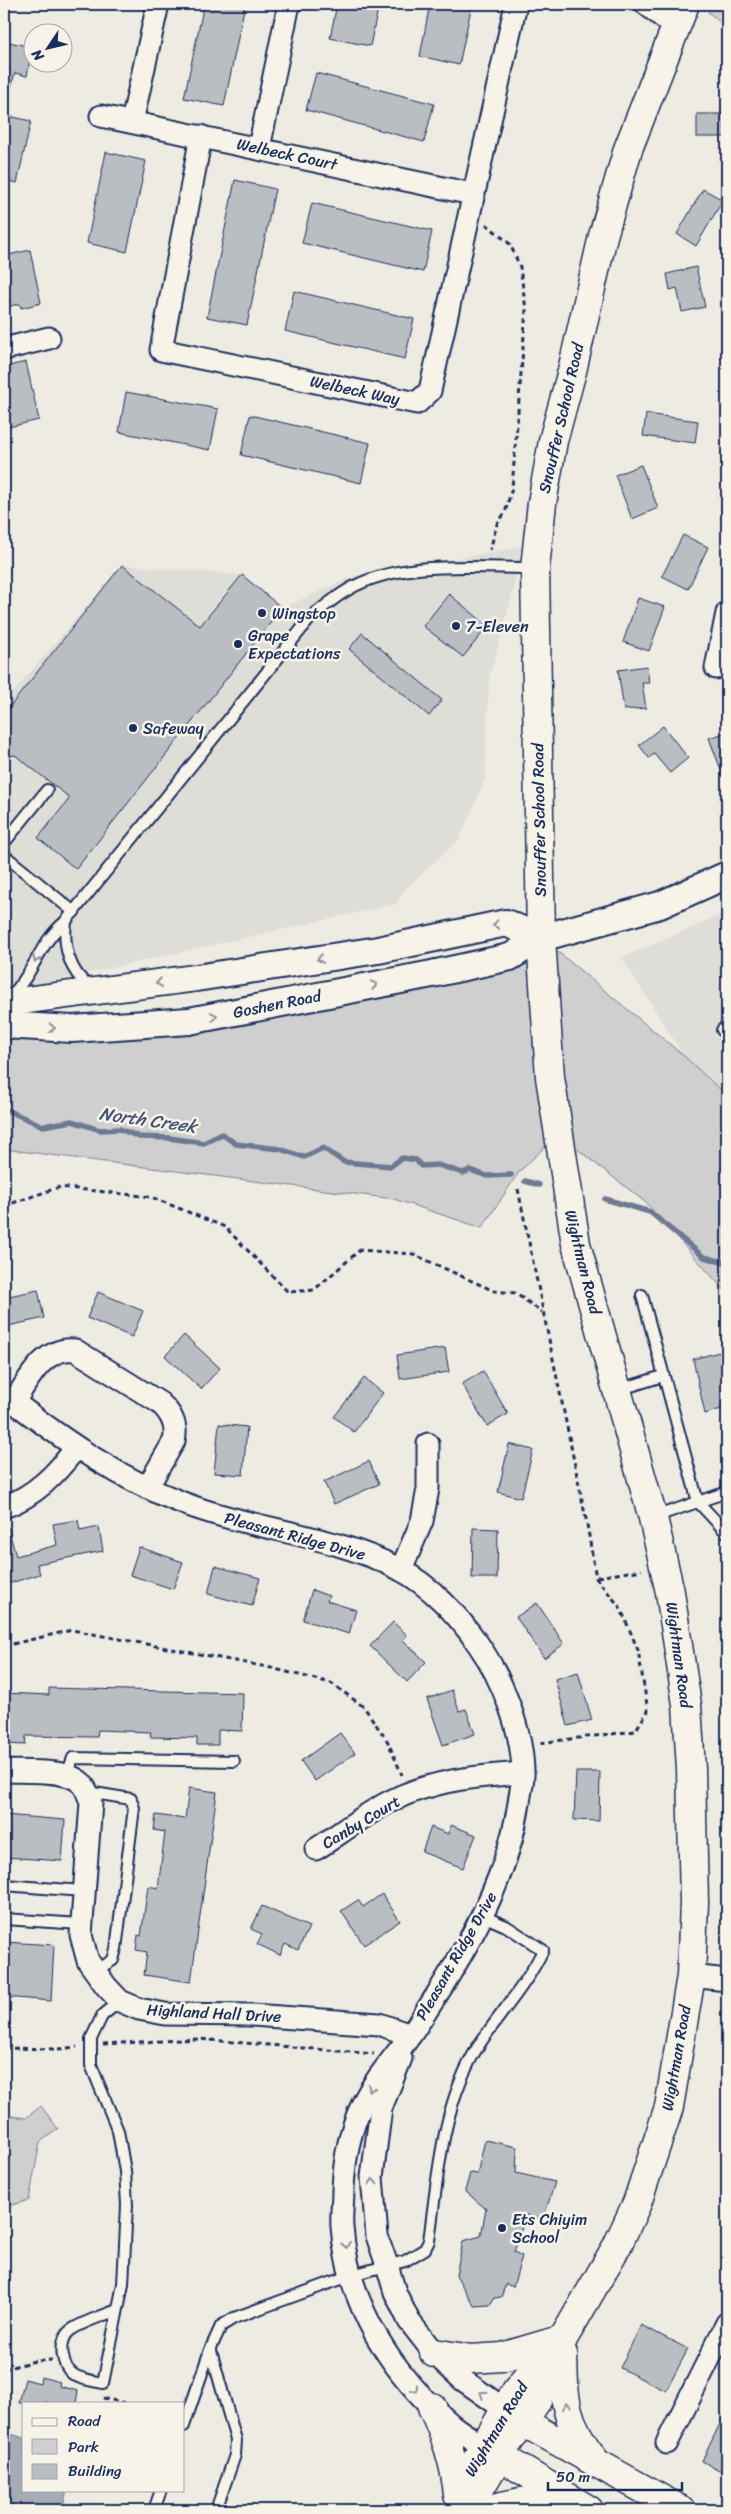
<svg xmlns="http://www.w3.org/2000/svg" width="731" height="2514" font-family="Sriracha,sans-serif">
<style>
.built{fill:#deddd8}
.green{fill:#cfcfcf;stroke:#757f96}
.water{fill:#a6abb5;stroke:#6e7992}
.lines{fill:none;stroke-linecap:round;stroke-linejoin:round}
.stream{stroke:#6e7992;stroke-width:5.5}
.building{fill:#babdc2;stroke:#1b2f5e}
.service-casing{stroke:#1b2f5e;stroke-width:14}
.minor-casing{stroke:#1b2f5e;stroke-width:25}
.tertiary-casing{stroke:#1b2f5e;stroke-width:30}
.secondary-casing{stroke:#1b2f5e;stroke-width:31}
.path{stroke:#1b2f5e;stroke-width:3;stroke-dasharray:5 4;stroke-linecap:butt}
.service{stroke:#f7f3e8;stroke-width:10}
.minor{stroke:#f7f3e8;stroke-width:21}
.tertiary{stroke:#f7f3e8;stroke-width:26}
.secondary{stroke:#f7f3e8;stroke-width:28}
.oneway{stroke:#8991a3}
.poi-dot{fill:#1b2f5e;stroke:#f7f3e8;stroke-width:2}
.labels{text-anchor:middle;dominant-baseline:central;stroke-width:5;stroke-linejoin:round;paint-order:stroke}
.street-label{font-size:16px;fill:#1b2f5e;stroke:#f7f3e8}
.poi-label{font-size:16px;fill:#1b2f5e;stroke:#f7f3e8;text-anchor:start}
.water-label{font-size:18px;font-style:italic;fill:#455478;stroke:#f7f3e8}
</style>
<rect width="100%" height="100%" fill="#eeebe2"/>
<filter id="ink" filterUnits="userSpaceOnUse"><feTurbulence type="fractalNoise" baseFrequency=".02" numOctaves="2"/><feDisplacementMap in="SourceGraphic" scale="10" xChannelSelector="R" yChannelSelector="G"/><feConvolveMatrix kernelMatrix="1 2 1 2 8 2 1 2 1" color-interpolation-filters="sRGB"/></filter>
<g filter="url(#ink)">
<g class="built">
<polygon points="521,547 513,592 489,678 485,780 459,840 407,887 396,904 4,992 4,703 122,565 242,575 282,608 354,576"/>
<polygon points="727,912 727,1096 684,1056 622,958"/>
</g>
<g class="green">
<polygon points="712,4 727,4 727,28 708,12"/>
<polygon points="541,938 684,1056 727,1096 727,1293 645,1202 558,1134 519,1172 482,1228 394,1199 4,1149 4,1025 189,1021"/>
<polygon points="41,2106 58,2129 40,2142 29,2200 12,2205 4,2205 4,2115 26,2118"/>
</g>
<polygon class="water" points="12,2434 24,2438 24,2490 67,2490 62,2510 4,2510 4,2470"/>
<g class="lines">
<g class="stream">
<polyline points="4,1109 43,1126 72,1121 100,1130 120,1129 139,1137 169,1138 204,1143 222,1134 236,1144 280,1149 304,1157 323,1148 344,1162 391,1166 402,1158 416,1160 421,1166 438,1165 463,1173 470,1170 487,1176 511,1175"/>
<polyline points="525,1181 539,1185"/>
<polyline points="605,1199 650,1212 704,1257 727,1263"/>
</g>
</g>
<g class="building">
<polygon points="204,4 245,4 224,106 184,98"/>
<polygon points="337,4 379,4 370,46 330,38"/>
<polygon points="430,4 472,4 459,65 420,56"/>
<polygon points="4,41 32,47 27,76 15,73 7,100 4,99"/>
<polygon points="316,73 434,104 424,142 306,110"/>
<rect x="697" y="114" width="30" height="23"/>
<polygon points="4,115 31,121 17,183 4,180"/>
<polygon points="106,152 146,161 127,252 87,243"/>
<polygon points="235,180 275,189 247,325 207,317"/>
<polygon points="703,189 723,200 696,246 677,234"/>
<polygon points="312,203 432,231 423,272 302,243"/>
<polygon points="30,250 41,303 21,308 20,304 4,307 4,256"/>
<polygon points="696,267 705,307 682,312 677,288 670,290 667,274"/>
<polygon points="294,291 414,319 405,359 285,331"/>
<polygon points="26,362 39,420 4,428 4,367"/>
<polygon points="126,392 218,409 210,450 119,432"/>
<polygon points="646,414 698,421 695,443 643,436"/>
<polygon points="250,415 370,443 361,483 241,455"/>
<polygon points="641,465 658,508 632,519 615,475"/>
<polygon points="683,535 708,547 688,589 662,576"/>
<polygon points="122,565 200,626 242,575 282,608 76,869 38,838 70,798 15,755 4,757 4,714"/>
<polygon points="449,594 488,626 463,657 423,626"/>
<polygon points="638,598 665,607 649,651 623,642"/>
<polygon points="362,633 442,700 429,716 349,649"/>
<polygon points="647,666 649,683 642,683 646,708 624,710 618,670"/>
<polygon points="663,726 688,758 670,773 654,754 649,758 639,745"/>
<polygon points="727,732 727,783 726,783 709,738"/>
<polygon points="38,1290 44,1318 4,1327 4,1297"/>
<polygon points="98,1292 143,1311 132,1337 87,1318"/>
<polygon points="184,1335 220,1368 201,1389 165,1356"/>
<polygon points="445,1348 449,1372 400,1379 397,1355"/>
<polygon points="727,1350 727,1407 705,1414 693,1359"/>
<polygon points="483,1371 508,1414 487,1426 462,1384"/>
<polygon points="364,1378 383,1393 354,1432 334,1417"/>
<polygon points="219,1424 247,1427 243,1475 214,1473"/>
<polygon points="509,1444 533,1450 521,1498 498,1492"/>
<polygon points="369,1461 379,1484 334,1504 324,1482"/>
<polygon points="78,1520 80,1531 99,1527 103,1551 37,1564 40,1574 4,1585 4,1528 8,1527 16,1556 57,1545 53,1524"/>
<polygon points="473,1528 498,1529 497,1578 472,1578"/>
<polygon points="139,1547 183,1562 173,1589 130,1575"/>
<polygon points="215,1566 260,1578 252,1606 208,1594"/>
<polygon points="312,1590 329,1596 327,1601 356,1610 349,1634 303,1620"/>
<polygon points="537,1603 564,1644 544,1658 516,1617"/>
<polygon points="393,1622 407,1635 403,1640 426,1662 407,1682 370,1646"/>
<polygon points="578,1672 592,1720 568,1726 555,1679"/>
<polygon points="49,1688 243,1693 242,1731 218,1730 218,1745 197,1745 197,1738 150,1737 151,1732 98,1730 97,1737 26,1736 25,1745 5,1744 4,1693 49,1695"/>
<polygon points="452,1690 459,1711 466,1709 475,1734 443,1745 427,1699"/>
<polygon points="340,1733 355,1753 315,1781 301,1761"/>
<polygon points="576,1772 600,1772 599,1821 574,1820"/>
<polygon points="189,1788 217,1792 191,1982 144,1975 147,1952 136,1950 138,1935 141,1936 148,1886 158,1888 165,1832 154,1830 156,1815 185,1819"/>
<polygon points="4,1815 65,1820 62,1861 4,1857"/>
<polygon points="451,1825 476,1835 463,1868 422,1852 431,1827 448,1834"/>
<polygon points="382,1894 400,1921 364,1945 341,1911 358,1900 363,1907"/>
<polygon points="262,1906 309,1927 298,1950 285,1944 280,1955 257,1944 262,1934 251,1929"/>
<polygon points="4,1942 54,1945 51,2001 4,1997"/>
<polygon points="485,2140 517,2147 516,2173 555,2182 543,2220 526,2215 514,2252 522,2256 513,2287 506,2284 501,2297 494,2298 490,2305 474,2306 456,2275 463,2241 481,2236 486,2209 465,2191 470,2173 477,2174"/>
<polygon points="641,2325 688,2349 666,2391 620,2368"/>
<polygon points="41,2377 60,2382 59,2386 78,2391 76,2403 19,2403 25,2379 40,2383"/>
<polygon points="727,2409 727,2474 702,2461"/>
</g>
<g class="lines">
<g class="service-casing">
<g id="service">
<polyline points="4,843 47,790"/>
<polyline points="4,855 74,912"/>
<path d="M66 921C63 946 69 972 90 987"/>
<path d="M11 996C35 972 38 944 66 921L312 616C323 608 334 598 346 591 397 559 476 568 534 568"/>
<polyline points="727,1025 722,1030 727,1035"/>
<polyline points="642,1295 698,1502 727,1533"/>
<polyline points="618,1390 663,1376"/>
<polyline points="654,1517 727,1492"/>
<polyline points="67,1774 73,1758 234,1761"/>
<polyline points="88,1792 131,1799 134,1808 116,1949 113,1960 95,1971"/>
<polyline points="4,1885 83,1891"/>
<polyline points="4,1919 81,1924"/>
<path d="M117 2310C103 2316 84 2321 71 2330 57 2340 61 2369 76 2376 84 2380 94 2381 103 2383L123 2284 127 2205 125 2171 118 2131 91 2065V2039L102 2016 120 2001"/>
<polyline points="211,2351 236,2440 235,2455 216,2510"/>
<path d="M184 2426 210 2350 221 2326 234 2318 352 2275 405 2261 425 2249 429 2241C438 2175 442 2103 479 2045 500 2013 526 1986 543 1950L506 1926 483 1916"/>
<polyline points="154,2510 161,2490"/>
</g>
</g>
<g class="minor-casing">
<g id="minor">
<polyline points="646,4 675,27"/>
<polyline points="101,116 472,194"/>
<polyline points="132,122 158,4"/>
<polyline points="201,136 161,350 417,403 430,391 516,4"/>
<polyline points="259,148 289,4"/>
<polyline points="4,349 49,338"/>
<polyline points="716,668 727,613"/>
<path d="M147 1488 174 1441C178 1425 171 1413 160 1403L75 1350C44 1346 28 1380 14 1402 66 1442 120 1479 183 1503 253 1530 332 1534 399 1569 430 1585 458 1615 478 1644 502 1678 523 1732 523 1774 523 1783 520 1793 519 1803 506 1888 459 1962 412 2033 395 2057 375 2078 362 2105 350 2130 344 2162 343 2190 343 2202 341 2215 342 2227 348 2306 393 2376 453 2426 466 2436 482 2445 496 2454"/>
<path d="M4 1507C35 1496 56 1474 75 1449"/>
<polyline points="401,1570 422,1521 428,1489 428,1444"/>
<path d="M4 1771C24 1772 70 1768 83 1785 87 1790 89 1797 91 1803L81 1935 88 1961 106 1986 120 2001 139 2009 165 2014 252 2015 379 2024 410 2035"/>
<path d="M316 1849C341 1833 365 1814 391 1801 432 1780 478 1776 523 1773"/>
<polyline points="691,1976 727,1980"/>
<polyline points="401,2058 381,2108 372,2177 377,2236 387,2265 395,2292 409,2321 434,2353 463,2380 517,2418"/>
<polyline points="667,2443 727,2323"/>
</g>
</g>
<g class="tertiary-casing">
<g id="tertiary">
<polyline points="4,1003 196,978 378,950 506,923 541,938"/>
<polyline points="4,1025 72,1029 189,1021 432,974 510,957 541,938 660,905 727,875"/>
</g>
</g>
<g class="secondary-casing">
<g id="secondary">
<polyline points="434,2353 471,2359 502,2357 563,2339"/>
<path d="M563 2354C564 2400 564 2420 593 2458"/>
<path d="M432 2407C446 2437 455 2463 458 2495"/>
<polyline points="523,2422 681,2510"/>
<polyline points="499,2456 589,2510"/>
<polyline points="471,2469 516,2391 533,2370 554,2359"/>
<polyline points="467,2510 499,2456 536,2402 563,2339 617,2246 637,2203 669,2107 691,1976 694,1903 691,1769 687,1705 670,1592 653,1518 576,1244 550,1077 541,938 535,568 542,503 553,441 572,371 603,236 628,149 685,4"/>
<path d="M487 2510C516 2501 541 2498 571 2499"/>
</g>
</g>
<g class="path">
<polyline points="486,224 510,244 520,267 526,310 512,488 505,513 497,524 490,550"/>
<polyline points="518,1189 587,1524 596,1578 620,1607 638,1650 648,1711 635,1731 539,1743"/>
<polyline points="4,1206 60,1187 151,1197 225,1227 288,1292 314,1290 360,1250 413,1254 494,1291 515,1293 542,1312"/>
<polyline points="597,1577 642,1570"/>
<polyline points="4,1646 72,1630 267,1667 331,1683 364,1707 388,1742 402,1775"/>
<polyline points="103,2044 198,2039 374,2054"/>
<polyline points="4,2048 58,2049 77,2047"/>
<polyline points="4,2369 35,2361 52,2360"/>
<polyline points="103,2398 125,2403"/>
</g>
<use href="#service" class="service"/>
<use href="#minor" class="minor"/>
<use href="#tertiary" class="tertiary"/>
<use href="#secondary" class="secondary"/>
</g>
<defs><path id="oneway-chevron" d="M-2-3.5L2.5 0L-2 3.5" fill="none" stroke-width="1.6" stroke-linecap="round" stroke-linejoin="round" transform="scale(1.25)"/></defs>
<g class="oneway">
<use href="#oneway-chevron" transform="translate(496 925) rotate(168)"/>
<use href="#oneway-chevron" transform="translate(36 959) rotate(117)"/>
<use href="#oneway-chevron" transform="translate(320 959) rotate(171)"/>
<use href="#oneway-chevron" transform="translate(159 983) rotate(172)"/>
<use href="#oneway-chevron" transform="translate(374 985) rotate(-11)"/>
<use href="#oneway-chevron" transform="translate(214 1016) rotate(-11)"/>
<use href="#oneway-chevron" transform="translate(52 1028) rotate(3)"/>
<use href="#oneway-chevron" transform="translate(371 2088) rotate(118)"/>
<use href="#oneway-chevron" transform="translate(373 2182) rotate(-93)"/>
<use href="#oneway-chevron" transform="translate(346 2245) rotate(79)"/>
<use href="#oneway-chevron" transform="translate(415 2389) rotate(51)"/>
<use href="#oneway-chevron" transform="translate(483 2394) rotate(-145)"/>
<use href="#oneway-chevron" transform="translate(566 2406) rotate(-99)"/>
</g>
</g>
<g class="poi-dot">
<circle cx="262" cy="613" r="5"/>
<circle cx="456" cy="626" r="5"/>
<circle cx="238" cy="644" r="5"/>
<circle cx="133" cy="728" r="5"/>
<circle cx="502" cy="2228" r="5"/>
</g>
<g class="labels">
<g class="street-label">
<text transform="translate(287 154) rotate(12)">Welbeck Court</text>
<text transform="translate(355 390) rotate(12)">Welbeck Way</text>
<text transform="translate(561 418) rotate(-77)">Snouffer School Road</text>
<text transform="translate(539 820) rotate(-91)">Snouffer School Road</text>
<text transform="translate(277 1004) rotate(-11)">Goshen Road</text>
<text transform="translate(583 1262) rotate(76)">Wightman Road</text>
<text transform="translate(295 1536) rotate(15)">Pleasant Ridge Drive</text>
<text transform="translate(679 1655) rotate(82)">Wightman Road</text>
<text transform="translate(361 1822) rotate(-31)">Canby Court</text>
<text transform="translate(456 1956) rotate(-60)">Pleasant Ridge Drive</text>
<text transform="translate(214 2013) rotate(3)">Highland Hall Drive</text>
<text transform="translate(676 2058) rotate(-80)">Wightman Road</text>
<text transform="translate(496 2429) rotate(-59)">Wightman Road</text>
</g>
<g class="poi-label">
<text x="272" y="613">Wingstop</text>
<text x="466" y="626">7-Eleven</text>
<text x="248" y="635">Grape<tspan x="248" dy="18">Expectations</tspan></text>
<text x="143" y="728">Safeway</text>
<text x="512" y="2219">Ets Chiyim<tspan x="512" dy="18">School</tspan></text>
</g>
<g class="water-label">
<text transform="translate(148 1120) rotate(8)">North Creek</text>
</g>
</g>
<rect width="731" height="2514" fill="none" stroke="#f7f3e8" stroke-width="20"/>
<rect x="10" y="10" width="711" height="2494" fill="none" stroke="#1b2f5e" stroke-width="2" filter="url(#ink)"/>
<rect x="22" y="2402" width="162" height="90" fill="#f7f3e8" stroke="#9fa5b1"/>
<rect x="32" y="2418" width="25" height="8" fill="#f7f3e8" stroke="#9fa5b1"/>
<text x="68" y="2426" font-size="15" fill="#1b2f5e">Road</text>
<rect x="32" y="2439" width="25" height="15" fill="#cfcfcf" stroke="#9fa5b1"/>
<text x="68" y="2452" font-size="15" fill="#1b2f5e">Park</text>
<rect x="32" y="2464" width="25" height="15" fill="#babdc2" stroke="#9fa5b1"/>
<text x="68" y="2476" font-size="15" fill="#1b2f5e">Building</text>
<g transform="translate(48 48) rotate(235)"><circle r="24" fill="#f7f3e8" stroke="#9fa5b1"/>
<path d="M0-4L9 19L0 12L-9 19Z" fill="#1b2f5e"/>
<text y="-8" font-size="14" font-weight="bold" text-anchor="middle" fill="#1b2f5e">N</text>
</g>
<path d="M548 2482v8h134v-8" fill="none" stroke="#1b2f5e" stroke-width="2.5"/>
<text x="556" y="2482" font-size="15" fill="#1b2f5e" stroke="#f7f3e8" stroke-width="4" paint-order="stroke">50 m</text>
</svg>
